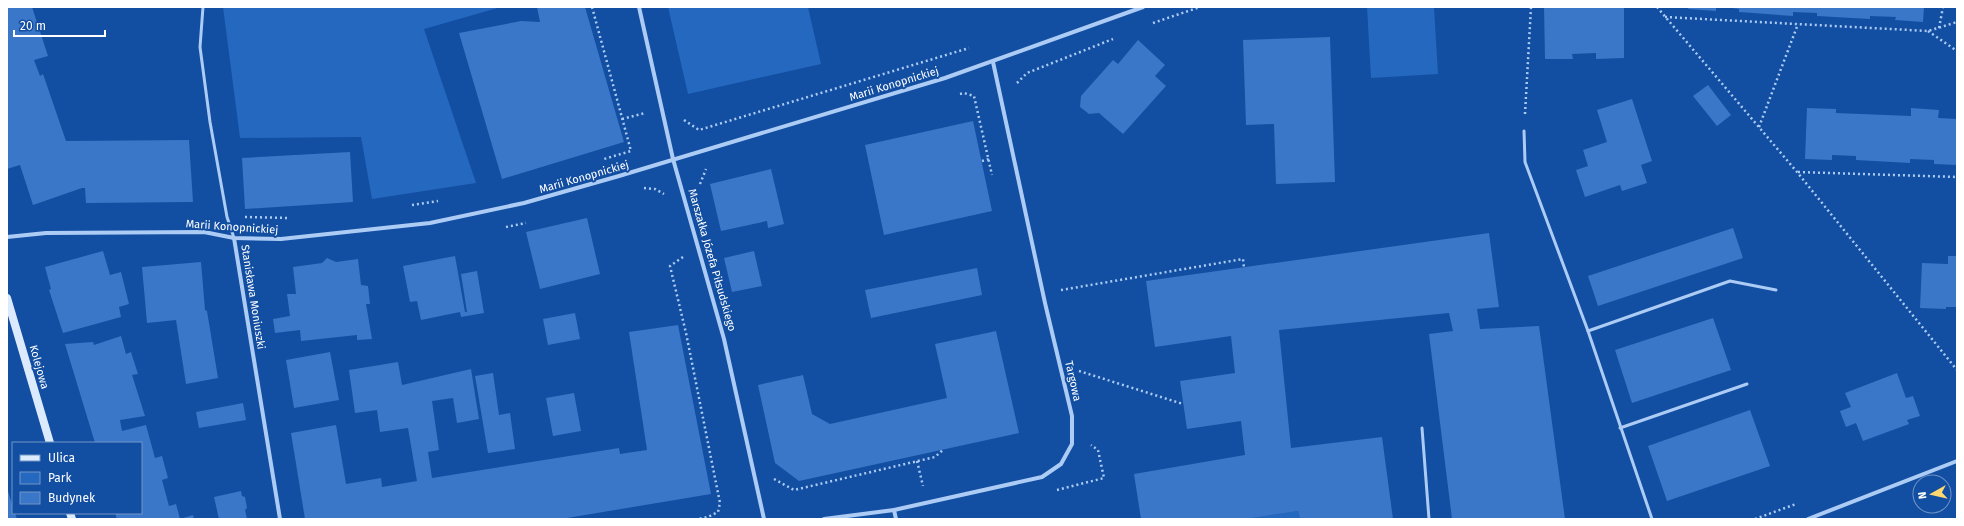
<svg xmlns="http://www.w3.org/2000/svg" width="1964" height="526" font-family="'Fira Sans',sans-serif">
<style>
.green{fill:#2568bf}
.building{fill:#3b77c8}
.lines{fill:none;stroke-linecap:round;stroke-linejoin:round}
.path{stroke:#acccf5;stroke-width:2.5;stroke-dasharray:2 3;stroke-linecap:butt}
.lane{stroke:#acccf5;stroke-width:3}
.street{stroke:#acccf5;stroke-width:4}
.secondary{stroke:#dceafd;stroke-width:8}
.labels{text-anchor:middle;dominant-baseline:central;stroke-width:4;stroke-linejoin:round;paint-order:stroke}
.street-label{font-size:11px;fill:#fff;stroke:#124ea1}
</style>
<rect width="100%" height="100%" fill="#124ea1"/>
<g class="green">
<polygon points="223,7 501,7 424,29 476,183 372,199 361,137 240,138"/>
<polygon points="668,7 808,7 821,64 688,94"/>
<polygon points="1367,7 1434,7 1438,74 1371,78"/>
<polygon points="1298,511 1300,519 1246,519"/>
</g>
<g class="building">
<polygon points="7,7 32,7 48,56 34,60 40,76 43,74 66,141 189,140 193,202 86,203 85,188 82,188 33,205 20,165 7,169"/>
<polygon points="537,7 585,7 624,142 502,179 459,33 521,21 540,22"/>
<polygon points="1544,7 1624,7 1624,58 1596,59 1596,53 1572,54 1573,59 1545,59"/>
<polygon points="1689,7 1716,7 1716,11 1688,9"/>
<polygon points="1725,7 1924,7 1923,22 1895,20 1896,17 1870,16 1870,19 1817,16 1817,13 1793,12 1793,16 1739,12 1739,9"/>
<polygon points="1330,37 1335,182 1276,184 1274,124 1246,125 1243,40"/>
<polygon points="1138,40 1165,65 1155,76 1166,86 1123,134 1099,113 1089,114 1080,107 1081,96 1113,60 1118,64"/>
<polygon points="1708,85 1731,115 1717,126 1693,96"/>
<polygon points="1632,99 1652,161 1641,165 1647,183 1622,191 1620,185 1585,197 1576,170 1588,166 1583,150 1607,142 1597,110"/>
<polygon points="1807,108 1836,109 1836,113 1911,116 1911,108 1939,110 1938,118 1957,119 1957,165 1934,164 1934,160 1910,159 1910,163 1856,160 1856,156 1832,155 1832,160 1805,159"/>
<polygon points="973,121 992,211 884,235 865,145"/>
<polygon points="350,152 353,202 245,209 242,158"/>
<polygon points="771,169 784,224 768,228 767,221 721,231 710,184"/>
<polygon points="587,218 600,274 540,289 526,232"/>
<polygon points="1733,228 1743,258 1598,306 1588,276"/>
<polygon points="1489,233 1499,307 1477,309 1480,329 1539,326 1565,519 1452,519 1429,334 1453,331 1449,313 1279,330 1291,448 1382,437 1393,519 1300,519 1298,511 1246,519 1141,519 1134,474 1245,455 1241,421 1187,429 1180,381 1235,373 1231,336 1155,347 1146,281"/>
<polygon points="103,251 110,275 121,272 129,304 119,307 121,317 63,333 49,290 51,289 45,267"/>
<polygon points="754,251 762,286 732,292 724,258"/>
<polygon points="455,256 465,312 467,312 461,274 477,271 484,313 461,317 460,312 421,320 417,301 410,302 403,266"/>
<polygon points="1948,256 1957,256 1957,307 1946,307 1946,309 1920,308 1922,263 1948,264"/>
<polygon points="327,258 336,262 358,259 361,285 368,286 370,304 366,304 372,339 357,340 357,335 301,341 300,330 275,333 273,319 290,316 287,294 296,294 293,267 322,263"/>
<polygon points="201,262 205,310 207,311 218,378 186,384 176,320 147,323 142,267"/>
<polygon points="977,268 982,295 871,318 865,290"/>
<polygon points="575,313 580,339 548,345 543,319"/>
<polygon points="1713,318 1731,370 1632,403 1615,350"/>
<polygon points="678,325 711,494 561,519 305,519 291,433 336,425 346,484 381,478 382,487 417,481 408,428 380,432 377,410 355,413 349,370 398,362 402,385 471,369 479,419 457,423 453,398 432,401 439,450 428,452 432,478 619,448 620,454 647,450 629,332"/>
<polygon points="996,331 1019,433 799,481 775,463 758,385 803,375 812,414 830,424 947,398 935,344"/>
<polygon points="121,336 126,354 131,352 138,374 132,375 145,416 120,420 122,431 146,425 155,458 162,456 168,478 162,480 169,506 176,504 180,519 193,515 194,519 117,519 115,513 141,513 141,443 95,443 65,344 93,342 94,345"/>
<polygon points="330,352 339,400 294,408 286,360"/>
<polygon points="493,373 499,415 510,413 515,449 488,453 475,376"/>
<polygon points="1897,373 1906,398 1913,396 1920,416 1907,420 1909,424 1863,441 1856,423 1846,427 1841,414 1840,411 1851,407 1845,393"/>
<polygon points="574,393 581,431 553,436 546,398"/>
<polygon points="243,403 246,420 199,428 196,412"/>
<polygon points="1750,410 1770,466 1667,501 1648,446"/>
<polygon points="7,488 13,507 13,513 15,513 17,519 7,519"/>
<polygon points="241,491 242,496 245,497 247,508 245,510 247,519 219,519 214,497"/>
</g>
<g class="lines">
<g class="path">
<polyline points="592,7 631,151 604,159"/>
<polyline points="1657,7 1797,172 1957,370"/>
<polyline points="1665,17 1928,31 1957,22"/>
<polyline points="1153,23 1200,7"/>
<polyline points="1939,28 1943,7"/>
<polyline points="1928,31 1957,51"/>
<polyline points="1017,83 1027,73 1113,39"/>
<polyline points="960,94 964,93 974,96 992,175"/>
<polyline points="1525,114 1531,7"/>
<polyline points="622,119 645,113"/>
<polyline points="684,120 699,130 969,48"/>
<polyline points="1759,127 1798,24"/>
<polyline points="982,161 989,159"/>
<polyline points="1798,172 1957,177"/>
<polyline points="700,184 706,169"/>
<polyline points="644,188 655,189 664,194"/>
<polyline points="412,205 438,201"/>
<polyline points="245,217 290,218"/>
<polyline points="506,227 526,223"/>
<polyline points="683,257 670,266 686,333 720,503 718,512 708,517 698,519"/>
<polyline points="1061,290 1243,259 1244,268"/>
<polyline points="1079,371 1183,404"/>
<polyline points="917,461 923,486"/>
<polyline points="774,479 794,490 935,457 944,449"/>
<polyline points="1057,490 1104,478 1098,450 1091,445"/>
<polyline points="1755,519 1796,504"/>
</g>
<g class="lane">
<polyline points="203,7 200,47 210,122 227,217 234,238"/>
<polyline points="1524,131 1525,162 1588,331 1652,519"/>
<polyline points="1588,331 1730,281 1776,290"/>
<polyline points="1422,428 1429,519"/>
<polyline points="1620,428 1747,384"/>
</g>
<g class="street">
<polyline points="639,7 673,159 724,339 764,519"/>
<polyline points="7,237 46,233 204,232 234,238 281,239 430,223 524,203 619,176 945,78 1143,7"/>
<polyline points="234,238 280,519"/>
<polyline points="894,510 896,519"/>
<polyline points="824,519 894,510 1042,477 1061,464 1072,444 1072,416 1045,303 993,62"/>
<polyline points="1808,519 1957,461"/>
</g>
<g class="secondary">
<polyline points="7,298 50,443"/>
<polyline points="70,513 72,519"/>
</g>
</g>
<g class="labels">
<g class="street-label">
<text transform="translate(894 84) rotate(-17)">Marii Konopnickiej</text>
<text transform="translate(584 177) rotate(-16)">Marii Konopnickiej</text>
<text transform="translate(232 227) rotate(4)">Marii Konopnickiej</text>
<text transform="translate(712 260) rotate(74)">Marszałka Józefa Piłsudskiego</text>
<text transform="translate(253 297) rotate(81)">Stanisława Moniuszki</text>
<text transform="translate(39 367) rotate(74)">Kolejowa</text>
<text transform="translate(1073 381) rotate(77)">Targowa</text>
</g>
</g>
<rect width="1964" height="526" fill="none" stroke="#ffffff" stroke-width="16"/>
<rect x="12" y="442" width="130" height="72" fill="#124ea1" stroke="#7195c7"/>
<rect x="20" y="455" width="20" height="6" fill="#dceafd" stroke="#7195c7"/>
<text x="48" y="462" font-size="12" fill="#ffffff">Ulica</text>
<rect x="20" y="472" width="20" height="12" fill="#2568bf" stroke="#7195c7"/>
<text x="48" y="482" font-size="12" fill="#ffffff">Park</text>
<rect x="20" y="492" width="20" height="12" fill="#3b77c8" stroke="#7195c7"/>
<text x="48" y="502" font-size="12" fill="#ffffff">Budynek</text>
<g transform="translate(1932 494) rotate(262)"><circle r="19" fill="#124ea1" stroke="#7195c7"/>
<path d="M0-3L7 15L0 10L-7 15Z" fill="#ffd86f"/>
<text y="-6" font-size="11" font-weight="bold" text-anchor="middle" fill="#ffffff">N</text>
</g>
<path d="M14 30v6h91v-6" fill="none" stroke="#ffffff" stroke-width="2"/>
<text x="20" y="30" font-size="12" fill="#ffffff" stroke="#124ea1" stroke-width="3" paint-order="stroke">20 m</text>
</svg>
